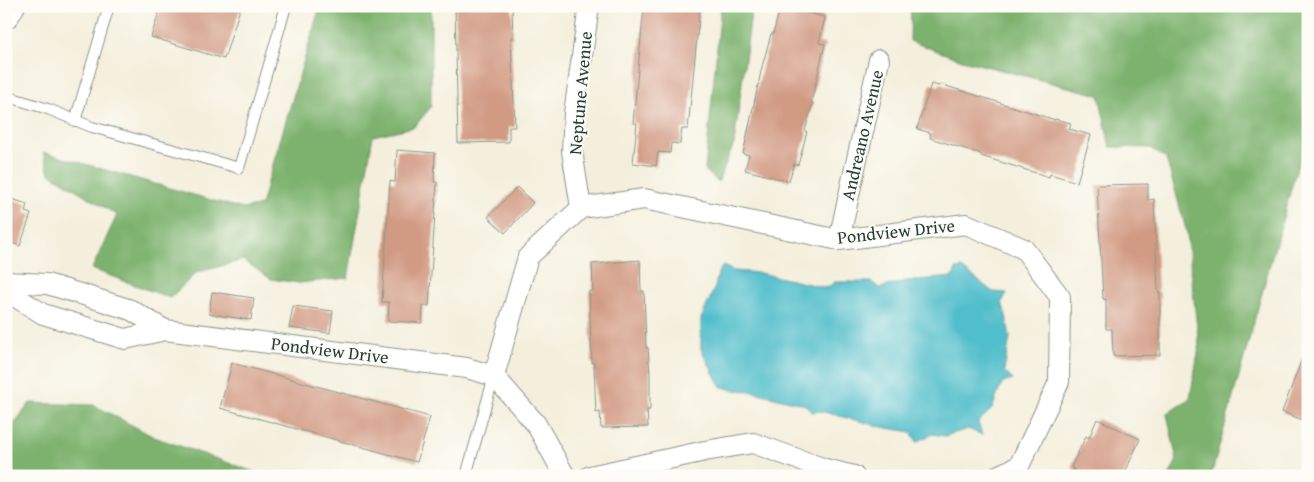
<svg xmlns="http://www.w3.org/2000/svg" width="1314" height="482" font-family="'Gentium Book Plus',serif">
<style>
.forest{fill:#7db26e;stroke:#4e7851}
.water{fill:#51becb;stroke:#387e80}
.building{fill:#d19a83}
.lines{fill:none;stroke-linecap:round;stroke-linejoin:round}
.service-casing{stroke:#8a9688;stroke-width:12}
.minor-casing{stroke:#8a9688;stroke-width:22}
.tertiary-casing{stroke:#8a9688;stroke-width:27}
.service{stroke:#fff;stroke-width:10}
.minor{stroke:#fff;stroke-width:20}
.tertiary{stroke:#fff;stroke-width:25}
.labels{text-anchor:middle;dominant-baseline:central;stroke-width:4;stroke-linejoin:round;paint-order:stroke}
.street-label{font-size:18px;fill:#1f3d34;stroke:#fdfcf7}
</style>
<rect width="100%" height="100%" fill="#fdfcf7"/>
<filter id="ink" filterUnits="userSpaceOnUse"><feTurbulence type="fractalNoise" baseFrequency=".02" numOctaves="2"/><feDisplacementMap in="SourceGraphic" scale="10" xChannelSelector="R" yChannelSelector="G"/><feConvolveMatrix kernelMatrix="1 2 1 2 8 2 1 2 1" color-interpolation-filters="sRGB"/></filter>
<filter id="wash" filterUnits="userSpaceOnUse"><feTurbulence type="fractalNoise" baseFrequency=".0096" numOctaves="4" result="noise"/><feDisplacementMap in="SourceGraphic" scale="20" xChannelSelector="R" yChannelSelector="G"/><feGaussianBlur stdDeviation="1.12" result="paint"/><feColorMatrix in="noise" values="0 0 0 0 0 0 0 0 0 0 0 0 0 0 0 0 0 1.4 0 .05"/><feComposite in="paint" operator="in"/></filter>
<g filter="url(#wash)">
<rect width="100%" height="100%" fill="#f4efdc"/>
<g class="forest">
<polygon points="320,6 431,6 431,107 414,127 373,136 348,278 299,283 271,279 243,260 196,273 170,298 92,269 117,215 49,173 43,152 243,209 261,205"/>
<polygon points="721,6 752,6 734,144 718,182 705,170"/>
<polygon points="911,6 1308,6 1308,128 1211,476 1169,476 1177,460 1167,414 1190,398 1199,347 1187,233 1166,158 1150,148 1110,147 1099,95 962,60 910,41"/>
<polygon points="30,403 94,405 154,437 266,476 6,476 6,434"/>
</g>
<polygon class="water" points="723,266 734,271 760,273 827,288 835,282 871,282 880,288 906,281 953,277 956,269 962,268 993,292 1007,293 1002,302 1006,316 1010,337 1004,371 1013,380 1002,383 992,409 978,422 982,435 968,429 945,436 932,434 917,442 911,432 882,427 820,411 811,412 806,405 750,391 733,390 720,386 701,349 701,319 715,287 718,273"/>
<g id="blocks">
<g class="building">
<polygon points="161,6 241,6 224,59 151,37"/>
<polygon points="455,6 512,6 513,38 511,38 515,127 509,127 509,142 458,143"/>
<polygon points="644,6 700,6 688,129 682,129 680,144 671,143 670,153 658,152 656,166 633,163 637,123 633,123"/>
<polygon points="781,6 825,17 819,43 825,44 811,103 813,103 805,131 807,132 798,165 794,164 789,181 745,170 749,155 743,154 762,67 771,34 773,34"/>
<polygon points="931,84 939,86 940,84 1055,120 1055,119 1071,123 1069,129 1091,135 1077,182 1050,174 1049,177 981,156 981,154 930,138 931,133 917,129"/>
<polygon points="397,150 435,153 434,182 437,182 429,306 423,306 422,323 388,321 389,302 382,302 390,181 395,182"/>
<polygon points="1148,184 1148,200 1154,199 1158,292 1160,292 1160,355 1113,356 1112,329 1106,329 1106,299 1103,299 1097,185"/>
<polygon points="517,187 533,203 505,233 488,217"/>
<polygon points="6,197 27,204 25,212 31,214 20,246 6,241"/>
<polygon points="640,260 641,291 644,291 646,348 648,348 650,375 650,410 647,410 648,427 601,428 600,412 596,413 594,363 592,363 589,291 593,291 592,264"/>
<polygon points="212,292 254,298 251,320 209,314"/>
<polygon points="293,306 333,311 330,333 289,328"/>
<polygon points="1306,348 1308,348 1308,422 1282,412"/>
<polygon points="232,363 430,417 417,462 220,408"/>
<polygon points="1097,419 1140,439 1127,468 1123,476 1071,476 1074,469 1071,467 1086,436 1089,438"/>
</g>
</g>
</g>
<g filter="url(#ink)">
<use href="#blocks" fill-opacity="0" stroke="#8a9688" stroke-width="1"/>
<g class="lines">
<g class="service-casing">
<g id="service">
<polyline points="6,96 48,109 92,127 239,168 286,6"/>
<polyline points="75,121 109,6"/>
<polyline points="466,476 494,376"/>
</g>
</g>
<g class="minor-casing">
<g id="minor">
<polyline points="581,208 572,151 574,114 589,6"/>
<polyline points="839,240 879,60"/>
<polyline points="6,282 47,284 87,296 131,310 165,330"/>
<polyline points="6,291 43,314 125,339 165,330 467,368 494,376 536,424 565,476"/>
<polyline points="494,376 528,257 581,208 644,199 839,240 966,224 1024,249 1060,297 1059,382 1019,466 997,476"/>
<polyline points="590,476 705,451 753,443 825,469 854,476"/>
</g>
</g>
<g class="tertiary-casing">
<polyline id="tertiary" points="6,16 12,6"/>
</g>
<use href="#service" class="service"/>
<use href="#minor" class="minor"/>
<use href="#tertiary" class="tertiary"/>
</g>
</g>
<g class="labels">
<g class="street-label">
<text transform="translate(580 93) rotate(-85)">Neptune Avenue</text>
<text transform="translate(862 135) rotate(-77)">Andreano Avenue</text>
<text transform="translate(896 231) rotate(-6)">Pondview Drive</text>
<text transform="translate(330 350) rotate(7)">Pondview Drive</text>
</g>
</g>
<rect width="1314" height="482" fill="none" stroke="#fdfcf7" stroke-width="25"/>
</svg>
